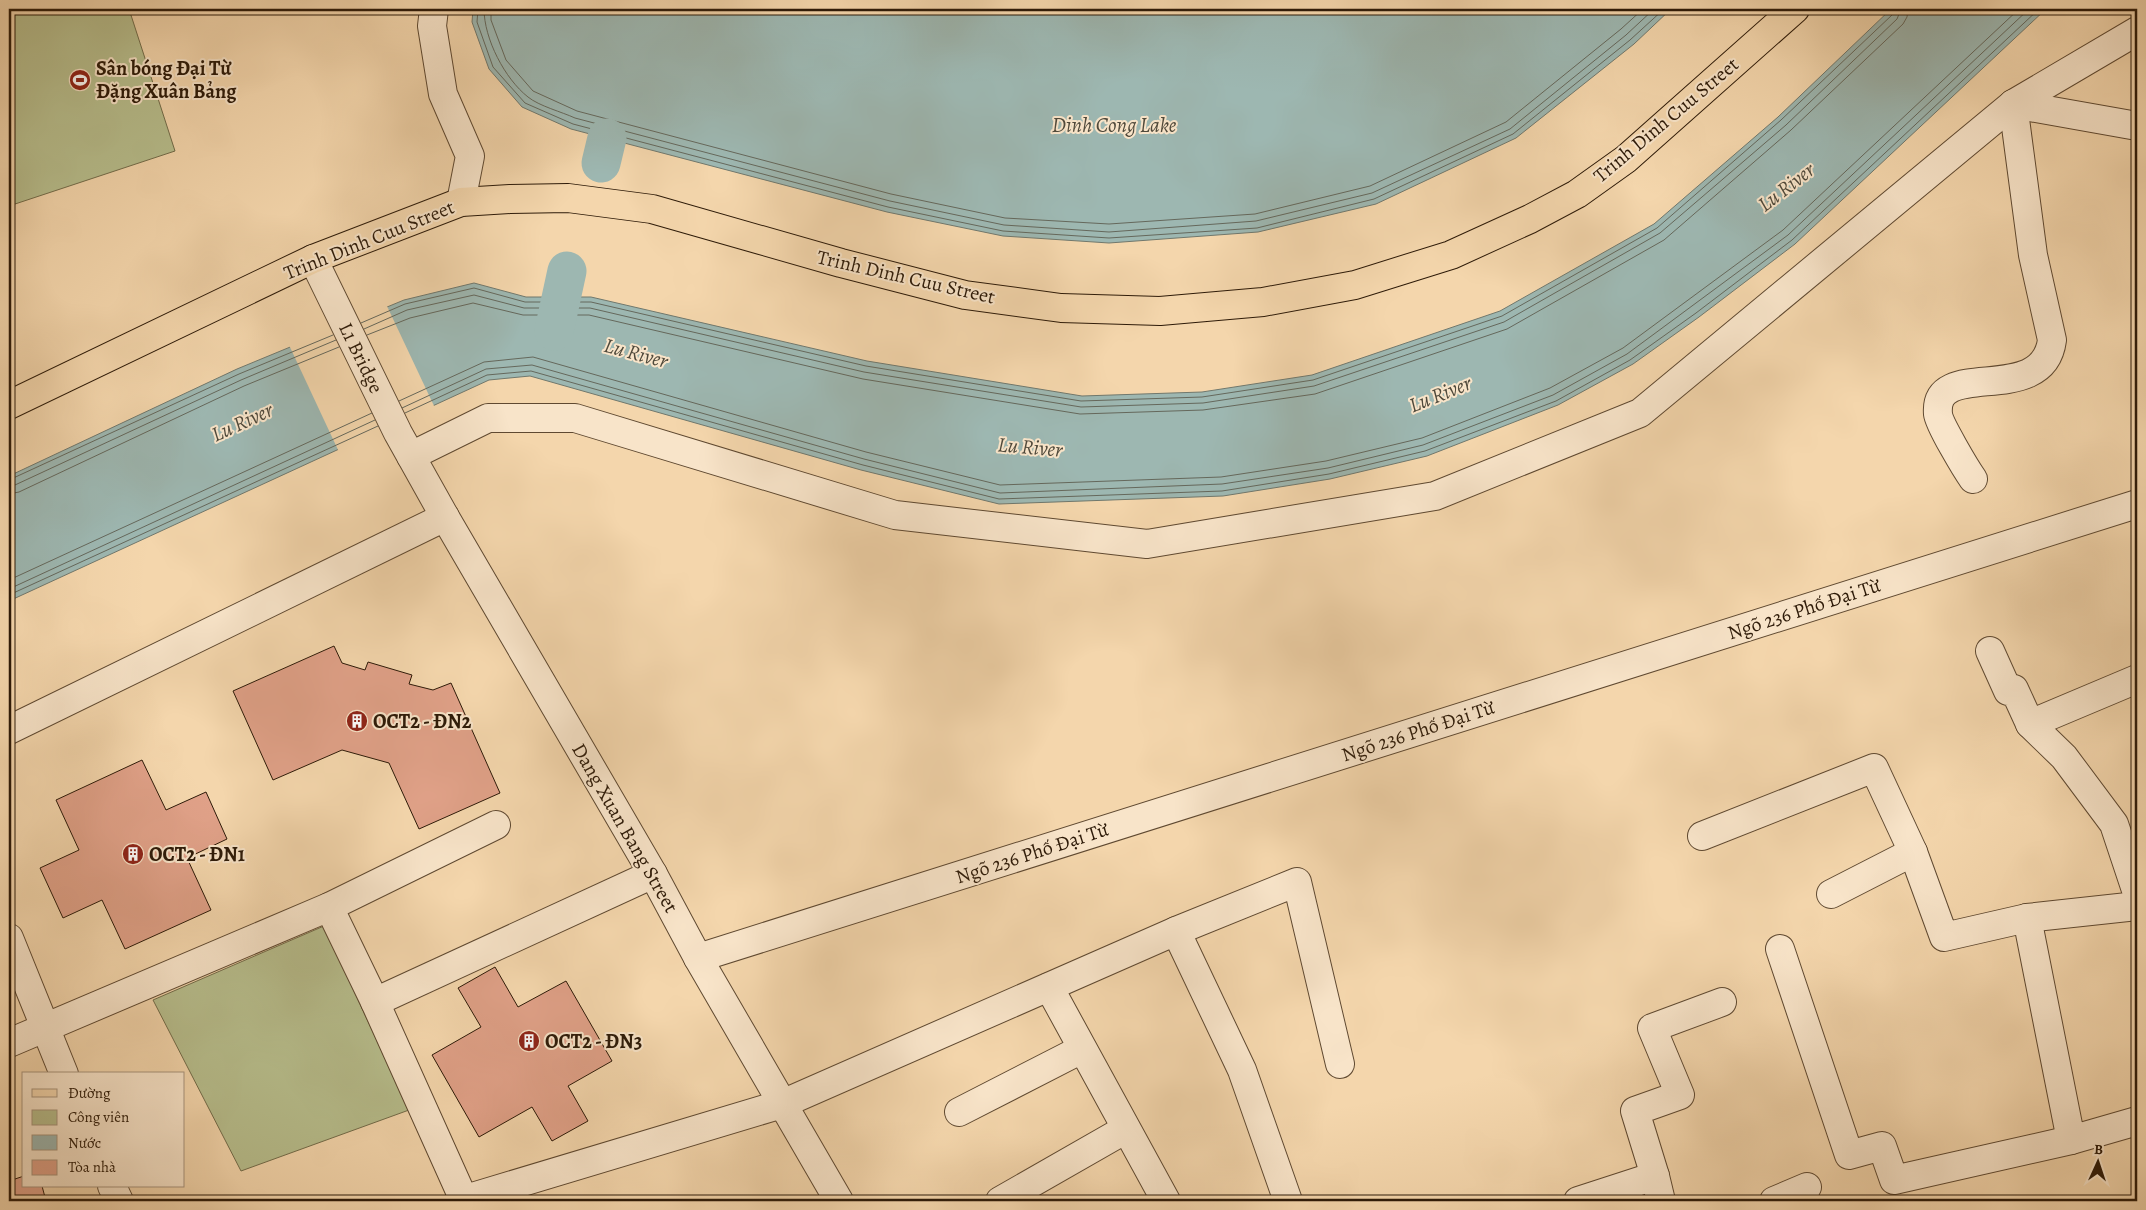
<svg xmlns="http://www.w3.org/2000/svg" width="2146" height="1210" font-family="Alegreya,serif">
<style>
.green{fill:#b7be8d;stroke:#726c4a}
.water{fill:#9db7b1;stroke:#70786d}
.pier{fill:#f4d6ac}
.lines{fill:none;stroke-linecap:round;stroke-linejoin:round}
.shore{stroke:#65685c;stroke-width:1}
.canal{stroke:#9db7b1;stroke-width:39}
.building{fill:#e0a188;stroke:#2d1a08}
.minor-casing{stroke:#5f4931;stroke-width:30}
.major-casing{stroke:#2d1a08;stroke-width:30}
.minor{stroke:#f8e4c9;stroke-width:28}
.major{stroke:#f4d6ac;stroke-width:28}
.labels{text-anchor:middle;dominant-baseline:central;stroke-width:4;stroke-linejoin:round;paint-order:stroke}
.poi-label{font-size:20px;font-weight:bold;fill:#2d1a08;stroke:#f8e4c9;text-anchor:start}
.street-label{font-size:20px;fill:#2d1a08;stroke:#f8e4c9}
.water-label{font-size:21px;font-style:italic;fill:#4f493b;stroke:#f8e4c9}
</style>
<rect width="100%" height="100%" fill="#f4d6ac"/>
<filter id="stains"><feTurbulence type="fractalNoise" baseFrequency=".004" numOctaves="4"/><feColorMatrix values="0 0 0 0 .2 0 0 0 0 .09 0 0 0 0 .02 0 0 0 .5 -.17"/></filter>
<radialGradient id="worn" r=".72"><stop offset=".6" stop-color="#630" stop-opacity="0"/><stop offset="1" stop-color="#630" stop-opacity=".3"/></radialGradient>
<g class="green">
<polygon points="9,9 129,9 175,151 9,206"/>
<polygon points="324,926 409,1110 241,1171 153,1000"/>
</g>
<g class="water">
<polygon points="473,9 1671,9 1634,44 1516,138 1376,204 1258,232 1109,243 1003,236 887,212 571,129 522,107 489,69 472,22"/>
<polygon points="1891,9 2046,9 1795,244 1699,317 1633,364 1558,405 1427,456 1330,479 1223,496 999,504 861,470 530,376 489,380 9,601 9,476 237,369 404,300 474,283 526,297 591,297 867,361 1082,396 1202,392 1312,375 1500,311 1654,224 1778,117"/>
</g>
<polygon class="pier" points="386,304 435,408 339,452 289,345"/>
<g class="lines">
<g class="shore">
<polyline points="478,9 477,22 493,67 525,103 573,124 888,207 1003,231 1109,238 1257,228 1374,199 1513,134 1630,40 1664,9"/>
<path d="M484 9C484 39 505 79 528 97 539 106 562 112 575 118L890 201 1004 225 1109 232 1256 221 1372 193 1510 129 1626 35 1654 9"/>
<polyline points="491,9 491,20 506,60 533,91 577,111 891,194 1005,218 1109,224 1255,214 1370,186 1506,122 1621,29 1643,9"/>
<polyline points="361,323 405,304 474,288 525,302 591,302 866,366 1081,401 1202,397 1313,380 1502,316 1657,228 1781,120 1892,15 1894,9"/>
<polyline points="364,329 407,310 474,295 524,308 590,308 864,372 1081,407 1203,403 1314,386 1504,322 1660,233 1786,125 1897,19 1901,9"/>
<polyline points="367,335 410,318 473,303 523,315 589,315 863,379 1080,414 1203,410 1315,394 1507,329 1664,240 1791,130 1903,24 1907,17 1908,9"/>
<polyline points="399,401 484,362 533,357 866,452 1000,485 1221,477 1326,461 1422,438 1550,388 1623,348 1783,230 2019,9"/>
<polyline points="402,408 486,369 532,365 864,459 1000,493 1222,484 1328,468 1423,445 1553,395 1627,354 1788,235 2029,9"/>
<polyline points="405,413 487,375 531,371 863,465 999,499 1222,491 1329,474 1425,451 1556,401 1630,360 1696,313 1792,240 2039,9"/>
<polyline points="9,480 239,374 333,335"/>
<polyline points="9,487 15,485 241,380 336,340"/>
<polyline points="9,494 19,492 244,386 339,347"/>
<polyline points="9,580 372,413"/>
<polyline points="9,589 375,420"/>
<polyline points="9,595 378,426"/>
</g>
<g class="canal">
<polyline points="601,163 607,138"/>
<polyline points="554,331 567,271"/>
</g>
</g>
<g class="building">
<polygon points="334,646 342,663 365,670 368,662 412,675 409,684 433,690 451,683 500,793 419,829 389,763 342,750 273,780 233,691"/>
<polygon points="142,760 166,810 206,792 227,839 187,858 211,910 125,949 102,900 63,918 40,868 79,850 56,800"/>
<polygon points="495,967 518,1007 566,981 612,1061 568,1086 588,1121 552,1141 532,1107 479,1137 432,1055 481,1027 458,988"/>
<polygon points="24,1176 24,1186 42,1186 46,1201 9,1201 9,1181"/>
</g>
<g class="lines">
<g class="minor-casing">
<g id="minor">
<polyline points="434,9 432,26 443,94 470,156 461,202"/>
<polyline points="2013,104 2137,126"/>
<polyline points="313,259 398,433 445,517 653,874 698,958 839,1201"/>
<polyline points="411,456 488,418 575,418 895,515 1147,544 1435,496 1640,413 2013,104 2137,31"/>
<path d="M1973 479C1966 469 1939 424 1938 414 1933 356 2043 409 2052 340L2033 255 2013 104"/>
<polyline points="1990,651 2008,691 2014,689 2030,724 2064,757 2114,824 2137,893"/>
<polyline points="2030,724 2137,679"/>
<polyline points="9,730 445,517"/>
<polyline points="1702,836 1874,768 1913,852 1944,937 2027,918 2071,1140 2137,1121"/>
<polyline points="1831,894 1913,852"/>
<polyline points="329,907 375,1002 464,1200"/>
<polyline points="2027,918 2137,906"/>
<polyline points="1176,931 1297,882 1340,1064"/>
<polyline points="9,938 64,1074"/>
<polyline points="1780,949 1849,1155 1882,1146 1894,1180 2071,1140"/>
<polyline points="698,958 2137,504"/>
<polyline points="1049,987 1166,1201"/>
<polyline points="375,1002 653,874"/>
<polyline points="9,1043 329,907 496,825"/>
<polyline points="959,1112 1082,1049"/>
<polyline points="112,1186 119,1201"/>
<polyline points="459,1201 782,1104 1176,931 1242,1070 1288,1201"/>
<polyline points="1000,1201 1126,1129"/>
<polyline points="1578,1201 1655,1176"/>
<polyline points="1661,1201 1655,1176 1635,1111 1680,1095 1652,1028 1722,1002"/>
<polyline points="1774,1201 1807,1187"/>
</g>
</g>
<g class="major-casing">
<polyline id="major" points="9,405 313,259 461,202 510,199 568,198 652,209 841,263 965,295 1061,308 1160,311 1263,302 1355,285 1451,255 1530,219 1577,194 1626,159 1795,9"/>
</g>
<use href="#minor" class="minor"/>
<use href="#major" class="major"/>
</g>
<defs>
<g id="stadium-disc" transform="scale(1.125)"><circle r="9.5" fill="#8f2418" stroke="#f8e4c9"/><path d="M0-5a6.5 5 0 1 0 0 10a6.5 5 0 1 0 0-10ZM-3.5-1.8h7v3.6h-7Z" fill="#fff"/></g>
<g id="building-disc" transform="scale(1.125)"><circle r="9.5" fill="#8f2418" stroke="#f8e4c9"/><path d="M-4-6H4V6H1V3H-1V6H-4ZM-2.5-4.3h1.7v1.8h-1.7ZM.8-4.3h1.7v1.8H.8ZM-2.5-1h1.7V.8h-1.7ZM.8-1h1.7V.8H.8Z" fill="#fff"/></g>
</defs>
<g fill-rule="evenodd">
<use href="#stadium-disc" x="80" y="80"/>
<use href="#building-disc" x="357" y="721"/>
<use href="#building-disc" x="133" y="854"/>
<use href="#building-disc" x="529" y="1041"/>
</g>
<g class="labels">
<g class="poi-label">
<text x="96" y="68">Sân bóng Đại Từ<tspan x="96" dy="23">Đặng Xuân Bảng</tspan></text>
<text x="373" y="721">OCT2 - ĐN2</text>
<text x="149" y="854">OCT2 - ĐN1</text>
<text x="545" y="1041">OCT2 - ĐN3</text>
</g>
<g class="street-label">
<text transform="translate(1666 120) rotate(-40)">Trinh Dinh Cuu Street</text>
<text transform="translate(369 240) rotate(-22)">Trinh Dinh Cuu Street</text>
<text transform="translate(906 277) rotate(13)">Trinh Dinh Cuu Street</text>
<text transform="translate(361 358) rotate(64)">L1 Bridge</text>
<text transform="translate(1804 609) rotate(-18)">Ngõ 236 Phố Đại Từ</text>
<text transform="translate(1418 731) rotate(-18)">Ngõ 236 Phố Đại Từ</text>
<text transform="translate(625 828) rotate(60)">Dang Xuan Bang Street</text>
<text transform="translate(1032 853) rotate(-18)">Ngõ 236 Phố Đại Từ</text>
</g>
<g class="water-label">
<text x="1114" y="125">Dinh Cong Lake</text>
<text transform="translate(1786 187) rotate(-38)">Lu River</text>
<text transform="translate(636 353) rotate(15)">Lu River</text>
<text transform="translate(1440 394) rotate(-22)">Lu River</text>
<text transform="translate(242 422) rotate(-25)">Lu River</text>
<text transform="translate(1030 447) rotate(5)">Lu River</text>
</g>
</g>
<rect width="2146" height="1210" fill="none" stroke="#f4d6ac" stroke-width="30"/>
<rect x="10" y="10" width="2126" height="1190" fill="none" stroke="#2d1a08" stroke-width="2.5"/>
<rect x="15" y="15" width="2116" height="1180" fill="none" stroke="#2d1a08"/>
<rect x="22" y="1072" width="162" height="115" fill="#f8e4c9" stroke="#a7937c"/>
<rect x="32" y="1089" width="25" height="8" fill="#f4d6ac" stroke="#a7937c"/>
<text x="68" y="1098" font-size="15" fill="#2d1a08">Đường</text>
<rect x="32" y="1110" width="25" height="15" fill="#b7be8d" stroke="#a7937c"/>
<text x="68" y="1122" font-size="15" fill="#2d1a08">Công viên</text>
<rect x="32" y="1135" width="25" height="15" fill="#9db7b1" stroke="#a7937c"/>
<text x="68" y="1148" font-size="15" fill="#2d1a08">Nước</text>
<rect x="32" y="1160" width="25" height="15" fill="#e0a188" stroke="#a7937c"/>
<text x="68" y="1172" font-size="15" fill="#2d1a08">Tòa nhà</text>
<g transform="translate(2098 1162) rotate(3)" stroke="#f8e4c9" stroke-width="4" paint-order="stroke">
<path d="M0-4L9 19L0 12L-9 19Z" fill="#2d1a08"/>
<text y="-8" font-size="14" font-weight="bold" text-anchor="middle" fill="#2d1a08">B</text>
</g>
<rect width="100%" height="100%" filter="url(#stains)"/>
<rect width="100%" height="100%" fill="url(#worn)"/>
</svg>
